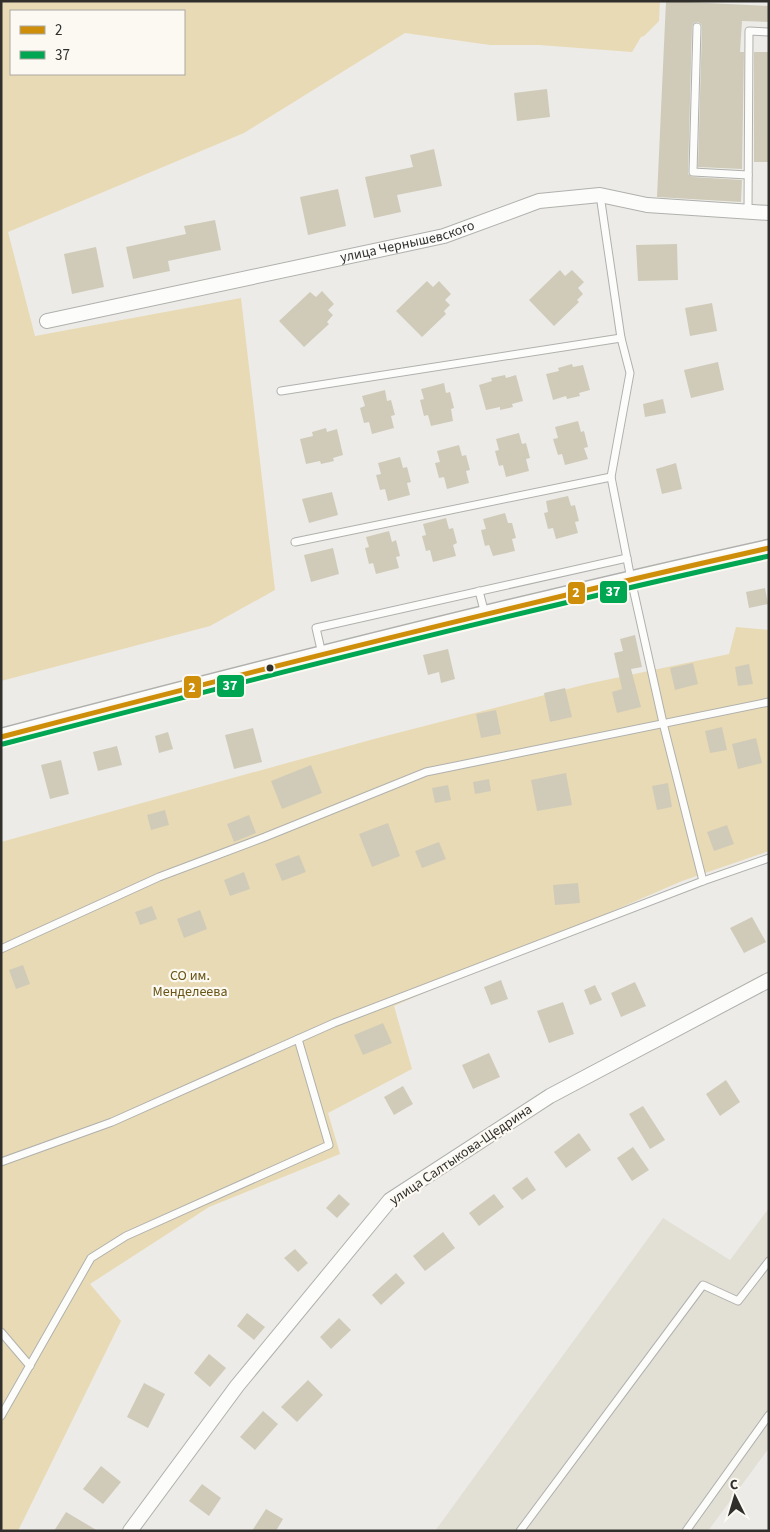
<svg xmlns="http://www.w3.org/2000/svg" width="770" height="1532" font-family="'Source Sans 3',sans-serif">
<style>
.built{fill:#e2dfd5}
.green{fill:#e8dab4;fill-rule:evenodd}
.building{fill:#d0cbb9}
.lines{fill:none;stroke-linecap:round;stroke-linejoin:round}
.service-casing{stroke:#b0b0ad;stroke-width:9}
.minor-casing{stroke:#b0b0ad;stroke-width:16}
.tertiary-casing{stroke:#b0b0ad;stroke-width:19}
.service{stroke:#fcfcfb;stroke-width:7}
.minor{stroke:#fcfcfb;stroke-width:14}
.tertiary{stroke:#fcfcfb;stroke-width:16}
.bus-1-casing{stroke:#fbf9f2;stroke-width:9}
.bus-2-casing{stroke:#fbf9f2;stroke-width:9}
.bus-1{stroke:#cf8e09;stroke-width:5}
.bus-2{stroke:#00a651;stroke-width:5}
.bus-dot{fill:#302f2c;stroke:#fbf9f2;stroke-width:2}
.labels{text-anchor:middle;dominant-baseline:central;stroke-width:4.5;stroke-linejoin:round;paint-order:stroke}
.street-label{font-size:14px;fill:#302f2c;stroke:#fbf9f2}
.park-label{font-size:14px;fill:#695515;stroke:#fbf9f2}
.line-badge{stroke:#fbf9f2;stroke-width:2}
.badge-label{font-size:14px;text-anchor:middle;font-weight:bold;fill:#fff}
</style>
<rect width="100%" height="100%" fill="#ecebe7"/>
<polygon class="built" points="769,1208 769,1448 708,1531 435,1531 663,1218 730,1260"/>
<g class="green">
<path d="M1 1H660L659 21 644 36 641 37 632 52 539 45H490L405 33 244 133 8 232 35 336 241 298 275 590 210 626 1 681ZM184 11V74H11V11Z"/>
<polygon points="736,627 769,630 769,851 682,881 394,1006 412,1069 328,1113 340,1154 209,1207 90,1284 121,1321 18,1531 1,1531 1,842 374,739 587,684 729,654"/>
</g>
<g class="building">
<polygon points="666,1 769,6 769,22 742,21 740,52 744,52 742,169 698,167 702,27 701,24 698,22 694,23 692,27 688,174 693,177 742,180 741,202 657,197"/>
<rect x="754" y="52" width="15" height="110"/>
<polygon points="547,89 550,117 517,121 514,93"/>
<polygon points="434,149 442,186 397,195 401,212 374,218 365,177 413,167 410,155"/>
<polygon points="338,189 346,226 308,235 300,197"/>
<polygon points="215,220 221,250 168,261 170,271 133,279 126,247 186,234 184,226"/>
<polygon points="677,244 678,280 638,281 636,245"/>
<polygon points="96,247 104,287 72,294 64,254"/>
<polygon points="560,270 565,276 572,270 584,282 578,288 583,294 577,300 579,302 554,326 529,300"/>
<polygon points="427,281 433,287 439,281 451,294 445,300 450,305 444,311 446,314 422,337 396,311"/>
<polygon points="322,291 334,304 328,310 333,315 327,322 329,324 304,347 279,321 310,292 316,297"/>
<polygon points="712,303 717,331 690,336 685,308"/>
<polygon points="718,362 724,390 691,398 684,370"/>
<polygon points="572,364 573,367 583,365 590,390 579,393 580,396 567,399 566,396 553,400 546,374 559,371 558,368"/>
<polygon points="505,375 506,378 516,375 523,401 512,404 513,407 500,410 500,407 486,410 479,385 492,381 491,378"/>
<polygon points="444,383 446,393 450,392 454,408 451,409 453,421 431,426 428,415 424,416 420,400 424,399 421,389"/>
<polygon points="385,390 387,401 391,400 395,415 391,416 394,428 372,434 369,422 364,423 360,408 365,406 362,396"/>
<polygon points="663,399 666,413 645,417 643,404"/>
<polygon points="578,421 581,432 584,431 588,447 584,448 588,459 565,465 562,454 558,455 553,439 558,438 555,427"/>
<polygon points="326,428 327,432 337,429 343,455 333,458 334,461 321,464 320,461 306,464 300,439 313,436 312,432"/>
<polygon points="519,433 522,444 526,443 530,458 526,459 529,471 506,477 503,465 499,466 495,451 499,450 496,439"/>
<polygon points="459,445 462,456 466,455 470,470 466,471 469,483 447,489 444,477 439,478 435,463 440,462 437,451"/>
<polygon points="400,457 403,468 407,467 411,482 407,483 410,495 388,501 385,489 380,490 376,475 381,474 378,463"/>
<polygon points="676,463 682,489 662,494 656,469"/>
<polygon points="332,492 338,515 309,523 302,499"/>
<polygon points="568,496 571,506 575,505 579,521 575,522 578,533 556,539 553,528 548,529 544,513 548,512 546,501"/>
<polygon points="505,513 508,523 512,523 516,538 512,539 515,551 493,556 489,545 485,546 481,530 486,529 483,519"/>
<polygon points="446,518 449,529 453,528 457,543 453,545 456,556 433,562 430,550 426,551 422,536 426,535 423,524"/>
<polygon points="389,531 392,542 396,540 400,556 396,557 399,568 376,574 373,563 369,564 365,548 369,547 366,537"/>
<polygon points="333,548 339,574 311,582 304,555"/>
<polygon points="765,588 768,604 749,608 746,592"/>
<polygon points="635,635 642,667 631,669 641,707 617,713 612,692 622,689 614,653 623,651 620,639"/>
<polygon points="448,649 455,679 441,683 439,672 428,675 423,655"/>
<polygon points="693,663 698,684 675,690 670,668"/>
<polygon points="749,664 753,684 738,686 735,667"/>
<polygon points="565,688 572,717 550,722 544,693"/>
<polygon points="496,710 501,734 481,738 476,714"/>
<polygon points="722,727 727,750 710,753 705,731"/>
<polygon points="253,728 262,762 234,769 225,735"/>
<polygon points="168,732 173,749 159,753 155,736"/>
<polygon points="756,738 762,763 738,769 732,744"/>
<polygon points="117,746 122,765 98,771 93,752"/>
<polygon points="61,760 69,794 50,799 41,765"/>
<polygon points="311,765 322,793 282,809 271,781"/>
<polygon points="566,773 572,805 537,811 531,780"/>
<polygon points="489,779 491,791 475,794 473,782"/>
<polygon points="668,783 672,807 657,810 652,786"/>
<polygon points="448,785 451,800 435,803 432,788"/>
<polygon points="165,810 169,825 151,830 147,815"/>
<polygon points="249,815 256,833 234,842 227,824"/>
<polygon points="388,823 400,856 372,867 359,834"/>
<polygon points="727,825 734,844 714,851 707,832"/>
<polygon points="439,842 446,859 422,868 415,851"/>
<polygon points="299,855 306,872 282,881 275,864"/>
<polygon points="244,872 250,889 230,896 224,880"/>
<polygon points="578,883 580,903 555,905 553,885"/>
<polygon points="152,906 157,919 140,925 135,912"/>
<polygon points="200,910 207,929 184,938 177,919"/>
<polygon points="752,917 766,942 744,953 730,928"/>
<polygon points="23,965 30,984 16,989 9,970"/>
<polygon points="501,980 508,999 491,1005 484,987"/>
<polygon points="635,982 646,1006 621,1017 611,993"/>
<polygon points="595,985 602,1000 590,1005 584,990"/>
<polygon points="563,1002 574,1034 549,1043 537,1011"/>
<polygon points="383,1023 392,1043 363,1055 354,1035"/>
<polygon points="489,1053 500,1077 473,1089 462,1065"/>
<polygon points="726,1080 740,1102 720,1116 706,1094"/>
<polygon points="403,1086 413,1104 394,1115 384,1097"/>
<polygon points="643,1106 665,1140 650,1149 629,1114"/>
<polygon points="579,1133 591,1150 566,1168 554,1152"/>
<polygon points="633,1147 649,1170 632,1181 617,1158"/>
<polygon points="527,1177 536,1190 522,1200 512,1188"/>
<polygon points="339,1194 350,1204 337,1218 326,1208"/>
<polygon points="494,1194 504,1207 479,1226 469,1213"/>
<polygon points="443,1232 455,1248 425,1271 413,1256"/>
<polygon points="295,1249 308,1263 298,1272 284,1258"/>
<polygon points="396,1273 405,1283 381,1305 372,1295"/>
<polygon points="247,1313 265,1327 254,1340 237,1326"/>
<polygon points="339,1318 351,1330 331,1349 320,1337"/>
<polygon points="209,1354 226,1368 210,1387 194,1373"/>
<polygon points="308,1380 323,1395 297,1422 281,1407"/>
<polygon points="144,1383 165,1394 148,1428 127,1417"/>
<polygon points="263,1411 278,1424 255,1450 240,1437"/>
<polygon points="101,1466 121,1482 103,1504 83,1489"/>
<polygon points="202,1484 221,1498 209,1516 189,1501"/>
<polygon points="266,1509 283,1519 276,1531 252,1531"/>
<polygon points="66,1512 98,1531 54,1531"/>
</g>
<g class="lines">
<g class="service-casing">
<g id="service">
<polyline points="697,27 693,172 748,175"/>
<polyline points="600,195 621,338 630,373 611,477 631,579 663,723 703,881"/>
<polyline points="748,211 749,31 769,32"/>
<polyline points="281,391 621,338"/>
<polyline points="295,542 611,477"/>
<polyline points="479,591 485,614"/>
<polyline points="322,654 316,628 627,558"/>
<polyline points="1,949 159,877 265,837 426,772 769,702"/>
<polyline points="1,1162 112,1122 334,1023 703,881 769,858"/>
<polyline points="1,1332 30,1366"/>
<polyline points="1,1416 91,1258 126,1236 329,1145 298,1039"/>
<polyline points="520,1531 703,1285 738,1301 769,1261"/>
<polyline points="686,1531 769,1415"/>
</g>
</g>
<g class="minor-casing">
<g id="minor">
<path id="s1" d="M47 321 444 236 539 201 600 195 647 205 769 213"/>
<polyline points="130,1531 237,1386 390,1200 550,1096 769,980"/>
</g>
</g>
<g class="tertiary-casing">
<path id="tertiary" d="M1 737C256 670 511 605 769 548"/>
</g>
<use href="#service" class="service"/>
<use href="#minor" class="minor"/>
<use href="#tertiary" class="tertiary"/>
<g class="bus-1-casing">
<path id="bus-1" d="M1 737C256 670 512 606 769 548"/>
</g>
<g class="bus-2-casing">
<path id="bus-2" d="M3 744C257 678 512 613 769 556"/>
</g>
<use href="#bus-1" class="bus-1"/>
<use href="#bus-2" class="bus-2"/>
</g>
<circle class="bus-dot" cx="270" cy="668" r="4.5"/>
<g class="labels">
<g class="street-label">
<text stroke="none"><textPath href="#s1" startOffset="369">улица Чернышевского</textPath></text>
<text transform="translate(461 1155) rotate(-34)">улица Салтыкова-Щедрина</text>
</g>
<g class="park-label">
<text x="190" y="976">СО им.<tspan x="190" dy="16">Менделеева</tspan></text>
</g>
</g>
<g class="line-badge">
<rect x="599" y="580" width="29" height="24" rx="5" fill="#00a651"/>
<rect x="567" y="581" width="19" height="24" rx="5" fill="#cf8e09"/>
<rect x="216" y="674" width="29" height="24" rx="5" fill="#00a651"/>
<rect x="183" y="675" width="19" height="24" rx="5" fill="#cf8e09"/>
</g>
<g class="badge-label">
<text x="613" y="596">37</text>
<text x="576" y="597">2</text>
<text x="230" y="690">37</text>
<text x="192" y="692">2</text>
</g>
<rect width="770" height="1532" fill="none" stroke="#302f2c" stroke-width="5"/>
<rect x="10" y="10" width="175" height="65" fill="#fbf9f2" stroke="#aaa8a3"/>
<rect x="20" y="26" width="25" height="8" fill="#cf8e09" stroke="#aaa8a3"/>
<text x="55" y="35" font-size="15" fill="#302f2c">2</text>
<rect x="20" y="51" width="25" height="8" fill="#00a651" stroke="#aaa8a3"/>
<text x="55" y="60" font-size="15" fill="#302f2c">37</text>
<g transform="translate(735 1497) rotate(355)" stroke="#fbf9f2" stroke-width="4" paint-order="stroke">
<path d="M0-4L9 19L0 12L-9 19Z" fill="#302f2c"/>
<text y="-8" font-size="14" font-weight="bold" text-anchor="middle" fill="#302f2c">С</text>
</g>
</svg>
